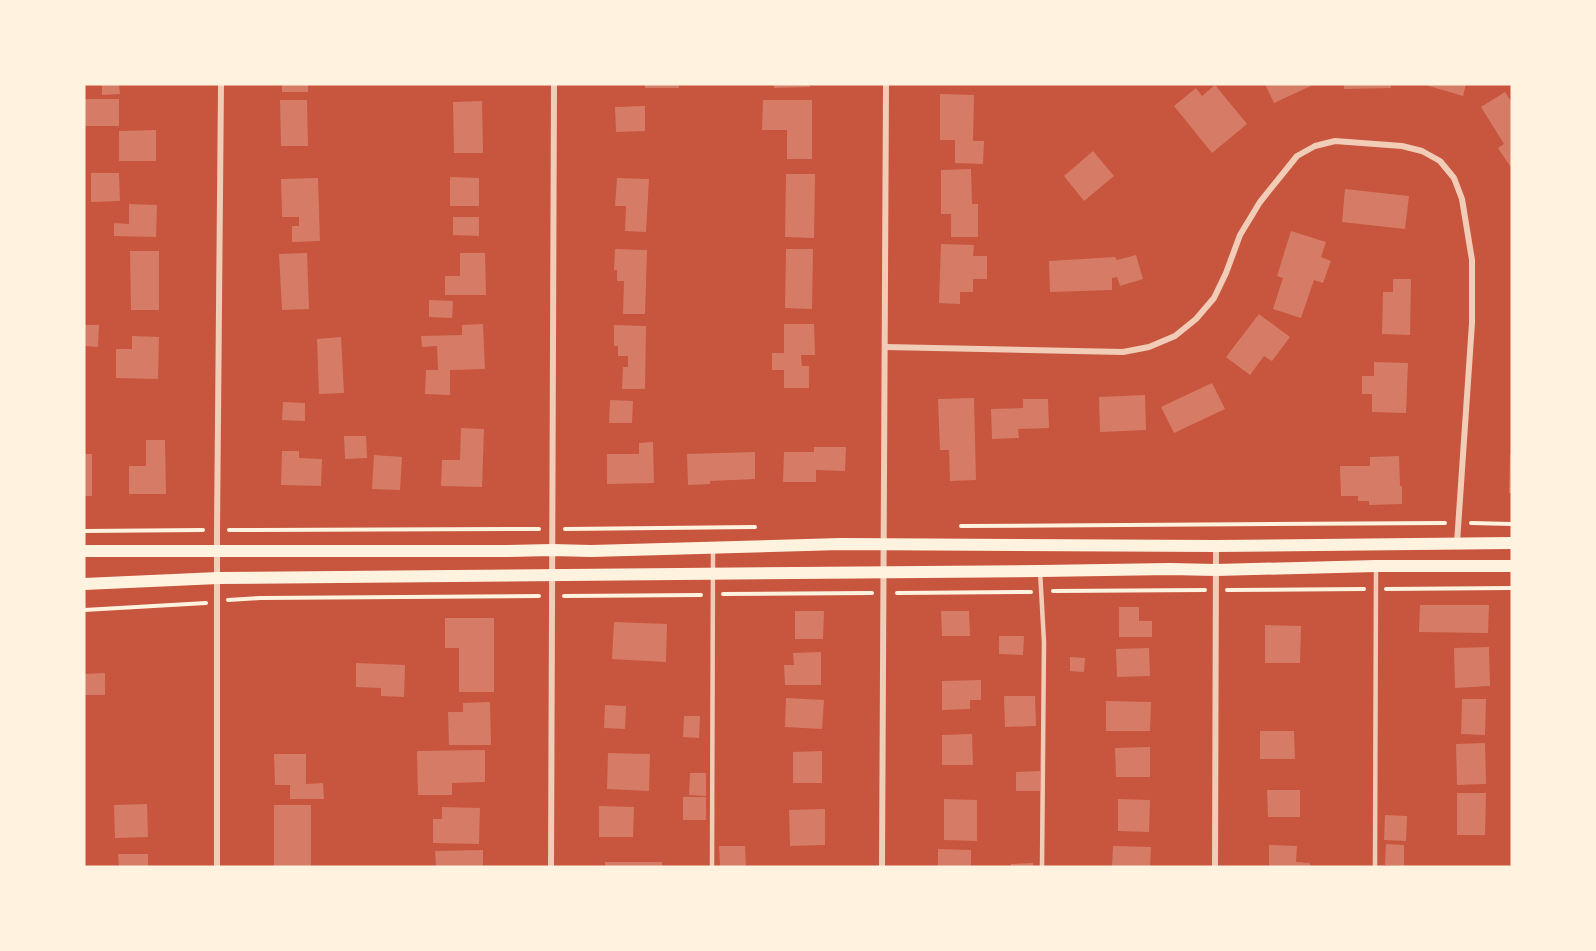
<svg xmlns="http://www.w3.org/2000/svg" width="1596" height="951" font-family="'Alegreya Sans',sans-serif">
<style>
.building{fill:#d67c66}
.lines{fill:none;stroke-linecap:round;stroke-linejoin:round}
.path{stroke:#fff3e0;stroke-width:4}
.service{stroke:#f1ccb7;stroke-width:4.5}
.minor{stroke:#f1ccb7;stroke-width:6}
.secondary{stroke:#fff3e0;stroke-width:12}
</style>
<rect width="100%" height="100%" fill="#c8553d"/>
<g class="building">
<polygon points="102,84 119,84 120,94 102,95"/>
<rect x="282" y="84" width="26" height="8"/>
<rect x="645" y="84" width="34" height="4"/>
<polygon points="774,84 810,84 810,87 774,88"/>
<polygon points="1265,84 1315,84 1274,103"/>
<polygon points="1344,84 1391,84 1391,88 1344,89"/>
<polygon points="1422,84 1466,84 1463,96"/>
<polygon points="1215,85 1247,124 1212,153 1174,106 1196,88 1202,96"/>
<polygon points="1505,92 1512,103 1512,169 1498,148 1504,144 1481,107"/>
<polygon points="940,94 974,95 973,141 984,141 983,164 955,163 955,140 940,140"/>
<polygon points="84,99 119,99 119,126 85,126"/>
<polygon points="280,100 307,100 308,146 281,146"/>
<polygon points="763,100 812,100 812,159 787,159 787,130 762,130"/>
<polygon points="482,101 483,153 454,153 453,102"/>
<polygon points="645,106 645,131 616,132 615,107"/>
<polygon points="156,130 156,161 119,161 119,131"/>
<polygon points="1093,151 1114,176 1084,201 1064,176"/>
<polygon points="971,169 972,204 978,204 978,237 951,237 951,214 941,214 941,170"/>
<polygon points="91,173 119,173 120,201 91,202"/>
<polygon points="786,174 815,174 814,238 785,237"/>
<polygon points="450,177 479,178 479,206 450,206"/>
<polygon points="318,178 320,241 292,242 292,226 299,226 299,217 282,217 281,179"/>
<polygon points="617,178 649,179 646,232 625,231 626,206 615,206"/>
<polygon points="1345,189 1409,196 1405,229 1342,222"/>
<polygon points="129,204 157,205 156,237 114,236 114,223 129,224"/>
<polygon points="453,217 479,217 479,236 453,235"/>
<polygon points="1291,231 1326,242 1321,257 1331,261 1323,283 1314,280 1301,318 1273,309 1283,278 1277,276"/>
<polygon points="941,244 974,245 973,256 987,256 987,279 973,279 973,292 960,292 960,304 939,303"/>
<polygon points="615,249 647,250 645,314 623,314 624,281 617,281 617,270 614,270"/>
<polygon points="786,249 813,249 812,309 785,308"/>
<polygon points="130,251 159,251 159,310 131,310"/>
<polygon points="307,253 309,309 282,310 279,254"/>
<polygon points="460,253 485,253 486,295 445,295 445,276 460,276"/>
<polygon points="1136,255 1143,279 1120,286 1117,277 1112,278 1112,290 1050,292 1049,261 1115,257 1117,260"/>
<polygon points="1393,279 1411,279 1410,335 1382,334 1383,292 1393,292"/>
<polygon points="429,300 453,301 452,318 429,317"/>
<polygon points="1259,314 1290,337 1272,361 1264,356 1250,375 1226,357"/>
<polygon points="483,324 485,369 450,370 450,395 425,394 426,370 438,370 437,346 422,347 421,336 462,335 462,325"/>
<polygon points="784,324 814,324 815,355 801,355 802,366 809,366 809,388 784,388 784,370 772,370 772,353 784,353"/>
<polygon points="84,325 99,325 98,347 84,346"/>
<polygon points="614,325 646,326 645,389 622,389 623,367 628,367 628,356 618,356 618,346 614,346"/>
<polygon points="132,336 159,337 158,379 116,378 116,349 132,349"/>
<polygon points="341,337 344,393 319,394 317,339"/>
<polygon points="1374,362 1408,363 1406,413 1372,412 1372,394 1362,394 1362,376 1374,376"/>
<polygon points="1212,383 1225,409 1174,433 1161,407"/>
<polygon points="1145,395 1146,430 1100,432 1099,397"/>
<polygon points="974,398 976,480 950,481 949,450 940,450 938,399"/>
<polygon points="1023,399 1048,399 1049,428 1018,429 1019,438 992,439 991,409 1023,408"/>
<polygon points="610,400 633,401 632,423 609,423"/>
<polygon points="283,402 305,403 305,421 282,420"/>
<polygon points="461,428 484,429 482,487 441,486 442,460 460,460"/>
<polygon points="344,436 366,436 367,458 345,459"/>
<polygon points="146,440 165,440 166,494 129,494 129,466 146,466"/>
<polygon points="653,442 654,483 607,484 607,454 639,454 639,443"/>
<polygon points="814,447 846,447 845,471 816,470 816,482 783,482 784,452 814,452"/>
<polygon points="282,451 299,451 299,458 322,459 321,486 281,485"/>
<polygon points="755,452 755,479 710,481 710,484 688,485 687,454"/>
<rect x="84" y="454" width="8" height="42"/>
<polygon points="1510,454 1512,454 1512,493 1509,493"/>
<polygon points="374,455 402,457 400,490 372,489"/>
<polygon points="1399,456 1400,486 1402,486 1402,504 1369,505 1369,501 1358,501 1358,496 1341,496 1340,466 1370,466 1370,457"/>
<polygon points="1420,605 1489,605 1488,633 1419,632"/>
<polygon points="1119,607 1139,607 1139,621 1152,621 1152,637 1119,637"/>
<polygon points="795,611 824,611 823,639 795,639"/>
<polygon points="941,611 969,611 970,636 942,636"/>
<polygon points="445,618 494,618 494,692 459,692 459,648 445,648"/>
<polygon points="614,622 667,624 666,662 612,659"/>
<polygon points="1265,625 1301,626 1300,663 1265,663"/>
<polygon points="999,636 1024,636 1023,655 999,654"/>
<polygon points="1489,647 1490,686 1455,688 1454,648"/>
<polygon points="1149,648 1150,676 1117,677 1116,649"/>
<polygon points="821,652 821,685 785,685 784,665 794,665 793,653"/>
<polygon points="1070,657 1085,658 1084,672 1070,671"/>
<polygon points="356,663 405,665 404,697 381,696 381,688 356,687"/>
<polygon points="105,673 105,695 84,695 84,674"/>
<polygon points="981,680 981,700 970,700 970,709 942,710 942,681"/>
<polygon points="1004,696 1035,696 1036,726 1005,727"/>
<polygon points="786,698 824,700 822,729 785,727"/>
<polygon points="1462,699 1486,699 1485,735 1461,734"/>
<polygon points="1106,701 1151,702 1150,731 1106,731"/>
<polygon points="490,702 491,745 449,745 448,712 463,712 463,703"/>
<polygon points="605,705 626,706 625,729 604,728"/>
<polygon points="684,716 700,716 699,738 683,737"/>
<polygon points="1260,731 1294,731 1295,759 1260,759"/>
<polygon points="972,734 973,765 942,765 942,735"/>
<polygon points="1485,743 1486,784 1457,785 1456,744"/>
<polygon points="1150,747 1150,777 1116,777 1115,748"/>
<polygon points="485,750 485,782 452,783 452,795 418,795 417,751"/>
<polygon points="822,751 822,783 793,783 793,752"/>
<polygon points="608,753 650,754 649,791 607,789"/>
<polygon points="274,754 306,754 306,784 323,783 324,799 290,799 290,785 275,785"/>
<polygon points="1040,771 1040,791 1016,791 1016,772"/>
<polygon points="690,773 706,773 706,796 689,795"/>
<polygon points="1267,790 1300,790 1300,817 1268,817"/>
<polygon points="1457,793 1486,793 1485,835 1457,835"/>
<rect x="683" y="797" width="23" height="23"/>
<polygon points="944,799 977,800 977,841 944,840"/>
<polygon points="1118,799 1150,800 1149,832 1118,831"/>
<polygon points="147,804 148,837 115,838 114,805"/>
<rect x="274" y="805" width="37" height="62"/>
<polygon points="599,806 634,807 633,837 599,837"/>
<polygon points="442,807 480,808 479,844 433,843 433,819 442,819"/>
<polygon points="825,809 825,845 790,846 789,810"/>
<polygon points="1385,815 1407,816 1406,841 1384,840"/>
<polygon points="1386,844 1404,845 1404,866 1385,865"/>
<polygon points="1269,845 1297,846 1296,862 1310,863 1310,867 1269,867"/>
<polygon points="719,846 745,846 746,867 720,867"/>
<polygon points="1113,846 1151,847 1150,867 1112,867"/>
<polygon points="938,849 971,850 971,867 938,867"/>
<polygon points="483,850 483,867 436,867 435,851"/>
<polygon points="118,854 148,854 148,867 119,867"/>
<rect x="605" y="862" width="57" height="5"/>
<polygon points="1033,863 1033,867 1011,867 1011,864"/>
</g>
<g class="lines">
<g class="path">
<polyline points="1471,523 1512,524"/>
<polyline points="961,526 1445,523"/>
<polyline points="565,529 755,527"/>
<polyline points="229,530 539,529"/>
<polyline points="84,531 203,530"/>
<polyline points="1386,589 1512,588"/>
<polyline points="1227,590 1364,589"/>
<polyline points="1053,591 1205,590"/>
<polyline points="897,593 1031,592"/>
<polyline points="723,594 872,593"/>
<polyline points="564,596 701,595"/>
<polyline points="228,600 260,598 539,596"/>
<polyline points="84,610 206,603"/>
</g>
<g class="service">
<polyline points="1040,571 1044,642 1042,867"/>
<polyline points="712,867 713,548"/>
<polyline points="1375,867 1376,567"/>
</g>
<g class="minor">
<polyline points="885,347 1123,352 1149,347 1175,336 1196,319 1214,298 1226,273 1240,235 1260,202 1297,156 1315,146 1335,141 1402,146 1422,151 1440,161 1454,178 1462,199 1472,260 1472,323 1457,543"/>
<polyline points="217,867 217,530 221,84"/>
<polyline points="551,867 554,84"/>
<polyline points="882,867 886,84"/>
<polyline points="1215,867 1216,546"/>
</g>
<g class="secondary">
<polyline points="84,551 508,551 552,550 591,551 841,544 1216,546 1512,543"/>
<polyline points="84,584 218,578 1040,571 1170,569 1216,570 1376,566 1512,566"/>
</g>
</g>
<rect width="1596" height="951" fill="none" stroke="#fff3e0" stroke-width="171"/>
</svg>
